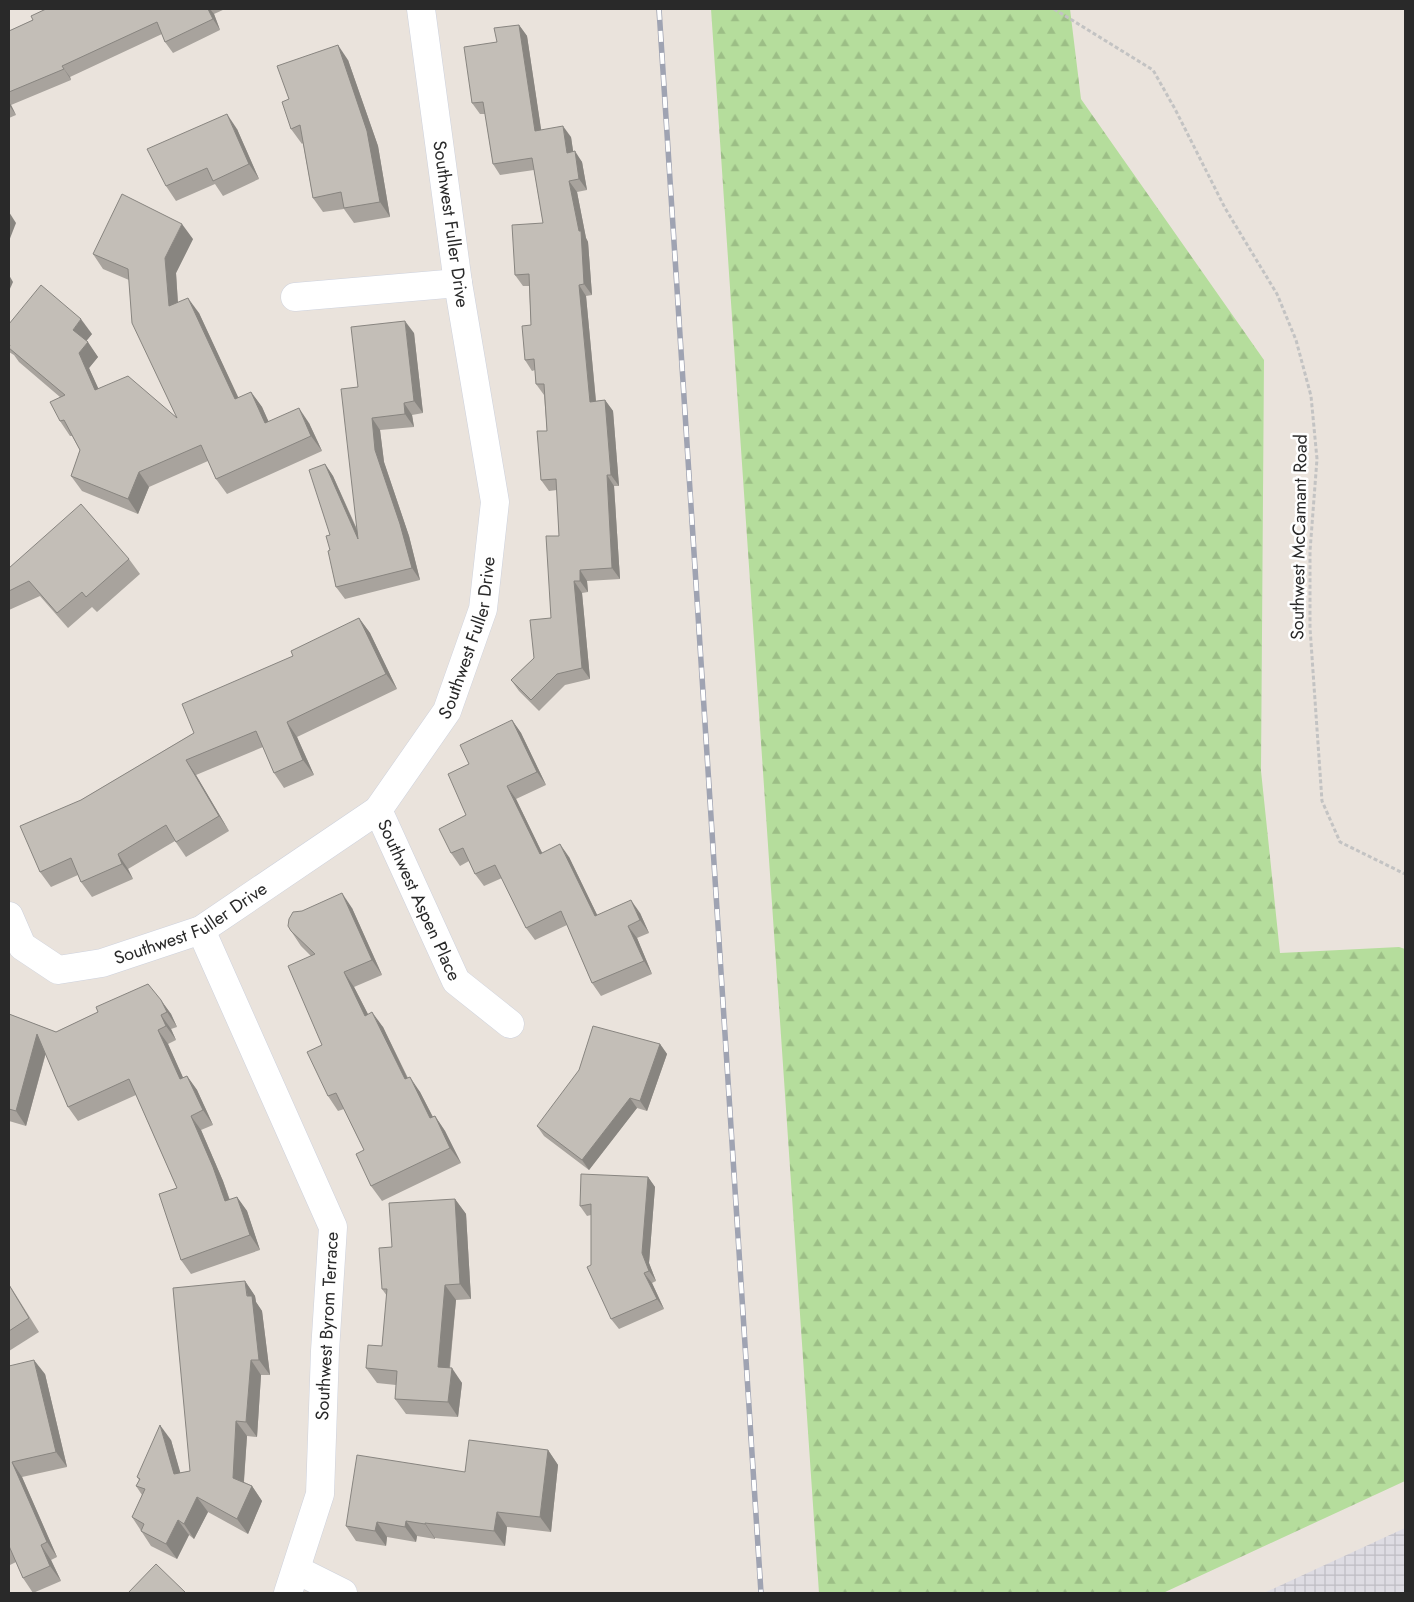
<svg xmlns="http://www.w3.org/2000/svg" width="1414" height="1602" font-family="Jost,sans-serif">
<style>
.industrial{fill:url(#industrial-grid)}
.forest{fill:url(#forest-firs)}
.lines{fill:none;stroke-linecap:round;stroke-linejoin:round}
.street-casing{stroke:#ced2dd;stroke-width:29}
.path{stroke:#c3c3c3;stroke-width:3;stroke-dasharray:4 2.5;stroke-linecap:butt}
.street{stroke:#fff;stroke-width:28}
.rail-casing{stroke:#9fa3b2;stroke-width:5.5}
.rail{stroke:#fff;stroke-width:4;stroke-dasharray:11;stroke-linecap:butt}
.wall{fill:#a8a39d}
.shaded-wall{fill:#888580}
.building{fill:#c3beb7;stroke:#888580}
.labels{text-anchor:middle;dominant-baseline:central;stroke-width:5;stroke-linejoin:round;paint-order:stroke}
.street-label{font-size:18px;fill:#292929;stroke:#fff}
</style>
<defs>
<pattern id="industrial-grid" width="8" height="8" patternUnits="userSpaceOnUse" patternTransform="scale(1.25)"><rect width="8" height="8" fill="#dedce3"/><path d="M0 4h8M4 0v8" fill="none" stroke="#bebdc3"/></pattern>
<pattern id="forest-firs" width="22" height="20" patternUnits="userSpaceOnUse" patternTransform="scale(1.25)"><rect width="22" height="20" fill="#b5dd9c"/><path d="M5 1l3.5 6h-7zM16 11l3.5 6h-7z" fill="#9cbe86"/></pattern>
</defs>
<rect width="100%" height="100%" fill="#eae3dc"/>
<polygon class="industrial" points="1405,1528 1405,1593 1264,1593"/>
<polygon class="forest" points="711,9 1070,9 1081,99 1264,360 1261,771 1280,953 1399,947 1405,949 1405,1481 1163,1593 819,1593"/>
<g class="lines">
<g class="street-casing">
<g id="street">
<polyline points="295,297 458,283"/>
<path id="s1" d="M378 810 456 981 510 1024"/>
<path id="s2" d="M9 916 22 946 58 970 102 963 201 930 378 810 447 711 483 609 495 502 458 283 421 9"/>
<polyline points="201,930 333,1227 325,1351 320,1494 288,1593"/>
<polyline points="297,1570 343,1593"/>
</g>
</g>
<polyline class="path" points="1054,9 1153,70 1175,109 1225,208 1277,294 1296,340 1311,396 1317,459 1310,551 1310,628 1322,801 1340,842 1405,874"/>
<use href="#street" class="street"/>
<g class="rail-casing">
<polyline id="rail" points="659,9 761,1593"/>
</g>
<use href="#rail" class="rail"/>
</g>
<g class="wall">
<polygon points="46,9 225,9 214,14 220,30 173,53 165,42 162,34 70,77 71,80 11,105 16,115 9,118 9,31 33,20"/>
<polygon points="519,25 527,36 541,130 571,137 573,151 582,162 587,190 577,192 586,238 588,242 592,295 586,296 596,401 605,400 613,411 619,486 614,486 620,579 587,581 588,592 582,593 590,679 565,685 539,711 519,691 511,680 534,658 551,618 559,536 557,490 549,491 541,480 547,431 544,395 536,384 535,370 532,371 525,360 531,325 529,286 523,286 515,275 543,223 534,170 500,175 493,164 485,114 480,114 472,103 497,42"/>
<polygon points="348,60 378,146 390,217 354,223 344,209 323,212 313,198 303,143 302,144 291,129 289,99"/>
<polygon points="237,129 259,179 223,196 215,184 176,201 166,186"/>
<polygon points="193,239 176,273 178,303 199,313 238,398 251,392 262,407 268,421 309,423 322,451 227,494 216,479 208,461 149,487 138,514 82,491 71,476 80,450 72,436 70,436 60,421 60,397 19,362 14,355 9,352 9,324 92,334 86,341 98,357 89,368 98,389 177,418 129,280 103,269 93,254"/>
<polygon points="414,333 423,413 412,415 414,427 380,430 384,462 409,536 420,580 345,599 336,587 330,550 330,535 325,464 333,476 357,529 358,387"/>
<polygon points="129,559 140,574 97,612 92,607 68,628 40,596 9,610 9,568"/>
<polygon points="359,618 370,633 397,689 297,737 314,775 284,788 274,773 263,747 196,775 229,831 186,857 175,841 128,869 133,879 92,897 81,882 78,875 51,887 40,872 81,800 194,733 293,656"/>
<polygon points="512,720 521,733 546,785 516,799 542,853 569,857 597,915 640,913 649,933 637,938 652,974 601,996 592,983 567,925 535,940 526,928 502,878 484,886 475,874 469,861 460,866 451,853 466,815 469,764"/>
<polygon points="352,908 382,975 354,987 368,1014 383,1027 408,1078 420,1092 433,1117 435,1116 445,1131 461,1163 382,1201 371,1186 364,1150 344,1109 338,1111 328,1096 311,956 301,946 291,931"/>
<polygon points="148,984 171,1014 177,1027 171,1029 176,1040 168,1044 183,1078 187,1076 197,1090 213,1125 201,1130 223,1181 230,1200 237,1197 247,1211 260,1250 191,1274 181,1260 177,1188 136,1095 78,1121 68,1107 46,1053 26,1126 9,1121 9,1014 56,1032 98,1012"/>
<polygon points="660,1044 667,1054 647,1111 637,1108 589,1170 544,1136 537,1126"/>
<polygon points="648,1177 655,1187 649,1263 656,1281 652,1283 664,1309 619,1329 611,1319 591,1265 591,1215 587,1216 580,1206"/>
<polygon points="455,1199 466,1214 471,1299 456,1300 450,1368 462,1383 458,1417 406,1414 395,1399 396,1385 377,1383 366,1368 382,1346 387,1296 382,1289 392,1247"/>
<polygon points="245,1281 255,1296 256,1302 262,1311 270,1375 261,1375 257,1437 247,1436 244,1482 252,1486 262,1501 248,1534 208,1512 194,1539 189,1535 177,1559 151,1546 132,1517 142,1495 136,1486 139,1480 137,1477 171,1440 180,1473 190,1471"/>
<polygon points="9,1284 39,1332 9,1351"/>
<polygon points="9,1366 45,1374 67,1467 22,1477 57,1557 51,1560 61,1581 33,1593 23,1578 16,1562 10,1565 9,1562"/>
<polygon points="548,1450 558,1465 551,1532 507,1527 505,1546 435,1538 435,1539 417,1536 416,1542 387,1537 386,1546 356,1541 346,1526 465,1472"/>
</g>
<g class="shaded-wall">
<polygon points="208,9 210,9 214,14 220,30 213,19"/>
<polygon points="519,25 527,36 543,142 535,131"/>
<polygon points="338,45 348,60 378,146 390,217 380,202"/>
<polygon points="62,66 70,77 71,80 64,69"/>
<polygon points="9,102 11,105 16,115 9,105"/>
<polygon points="227,114 237,129 259,179 249,164"/>
<polygon points="563,126 571,137 575,164 567,153"/>
<polygon points="575,151 582,162 587,190 579,179"/>
<polygon points="569,181 577,192 586,238 588,242 592,295 584,284 579,231"/>
<polygon points="9,212 16,223 9,241"/>
<polygon points="182,224 193,239 176,273 179,321 169,306 165,258"/>
<polygon points="9,275 13,282 9,291"/>
<polygon points="579,285 586,296 597,413 590,402"/>
<polygon points="188,298 199,313 246,414 235,399"/>
<polygon points="81,319 92,334 83,345 73,330"/>
<polygon points="405,321 414,333 423,413 414,401"/>
<polygon points="88,342 98,357 89,368 106,405 95,390 79,353"/>
<polygon points="251,392 262,407 276,438 265,423"/>
<polygon points="605,400 613,411 619,486 611,475"/>
<polygon points="404,403 412,415 414,427 405,414"/>
<polygon points="299,408 309,423 322,451 311,436"/>
<polygon points="372,418 380,430 384,462 409,536 420,580 412,568 375,450"/>
<polygon points="325,464 333,476 366,551 358,539"/>
<polygon points="139,472 149,487 138,514 128,499"/>
<polygon points="607,475 614,486 620,579 612,568"/>
<polygon points="580,570 587,581 588,592 580,581"/>
<polygon points="574,581 582,593 590,679 582,668"/>
<polygon points="359,618 370,633 397,689 386,674"/>
<polygon points="512,720 521,733 546,785 537,772"/>
<polygon points="287,722 297,737 314,775 303,760"/>
<polygon points="186,760 196,775 229,831 219,816"/>
<polygon points="507,786 516,799 549,867 540,854"/>
<polygon points="560,844 569,857 604,929 595,916"/>
<polygon points="118,854 128,869 133,879 122,864"/>
<polygon points="342,893 352,908 382,975 372,960"/>
<polygon points="631,900 640,913 649,933 640,920"/>
<polygon points="628,926 637,938 652,974 644,961"/>
<polygon points="344,972 354,987 376,1030 365,1016"/>
<polygon points="161,1000 171,1014 177,1027 167,1012"/>
<polygon points="372,1012 383,1027 415,1094 405,1079"/>
<polygon points="161,1015 171,1029 176,1040 166,1026"/>
<polygon points="158,1030 168,1044 190,1093 180,1079"/>
<polygon points="37,1034 47,1048 26,1126 16,1111"/>
<polygon points="660,1044 667,1054 647,1111 640,1101"/>
<polygon points="187,1076 197,1090 213,1125 203,1110"/>
<polygon points="410,1077 420,1092 441,1133 430,1118"/>
<polygon points="630,1098 637,1108 589,1170 582,1160"/>
<polygon points="191,1116 201,1130 223,1181 235,1216 225,1201"/>
<polygon points="435,1116 445,1131 461,1163 450,1148"/>
<polygon points="648,1177 655,1187 649,1263 656,1281 649,1271 642,1253"/>
<polygon points="237,1197 247,1211 260,1250 250,1235"/>
<polygon points="455,1199 466,1214 471,1299 460,1284"/>
<polygon points="644,1273 652,1283 664,1309 657,1299"/>
<polygon points="245,1281 255,1296 256,1302 262,1311 270,1375 259,1360"/>
<polygon points="445,1285 456,1300 448,1382 438,1367"/>
<polygon points="34,1360 45,1374 67,1467 56,1452"/>
<polygon points="251,1360 261,1375 257,1437 246,1422"/>
<polygon points="452,1368 462,1383 458,1417 448,1402"/>
<polygon points="236,1421 247,1436 243,1492 233,1478"/>
<polygon points="160,1425 171,1440 185,1489 174,1474"/>
<polygon points="548,1450 558,1465 551,1532 540,1517"/>
<polygon points="12,1462 22,1477 57,1557 47,1542"/>
<polygon points="252,1486 262,1501 248,1534 237,1519"/>
<polygon points="197,1497 208,1512 194,1539 184,1524"/>
<polygon points="497,1512 507,1527 505,1546 494,1531"/>
<polygon points="178,1520 189,1535 177,1559 166,1544"/>
<polygon points="406,1521 417,1536 416,1542 405,1527"/>
<polygon points="377,1522 387,1537 386,1546 375,1531"/>
<polygon points="425,1523 435,1538 435,1539 425,1524"/>
<polygon points="41,1545 51,1560 61,1581 50,1566"/>
</g>
<g class="building">
<polygon points="46,9 208,9 213,19 165,42 157,22 62,66 64,69 9,92 9,31 33,20 31,16"/>
<polygon points="519,25 535,131 563,126 567,153 575,151 579,179 569,181 579,231 581,231 584,284 579,285 590,402 605,400 611,475 607,475 612,568 580,570 580,581 574,581 582,668 557,674 531,700 511,680 534,658 530,620 551,618 546,536 559,536 556,479 541,480 537,431 547,431 544,384 536,384 534,359 525,360 522,326 531,325 529,274 515,275 512,225 543,223 532,158 493,164 483,102 472,103 464,47 497,42 494,28"/>
<polygon points="338,45 367,131 380,202 344,208 341,192 313,198 300,125 291,129 282,102 289,99 277,66"/>
<polygon points="227,114 249,164 213,181 207,168 166,186 147,149"/>
<polygon points="122,194 182,224 165,258 169,306 188,298 235,399 251,392 265,423 299,408 311,436 216,479 201,445 139,472 128,499 71,476 80,450 64,420 60,421 50,402 65,395 9,348 10,345 9,344 9,324 41,285 81,319 73,330 88,342 79,353 95,390 128,376 177,418 132,323 128,269 93,254"/>
<polygon points="405,321 414,401 404,403 405,414 372,418 375,450 400,524 412,568 336,587 328,551 330,550 326,536 330,535 309,470 325,464 358,539 341,389 358,387 351,327"/>
<polygon points="81,504 129,559 86,597 82,592 57,613 29,581 9,591 9,568"/>
<polygon points="359,618 386,674 287,722 303,760 274,773 256,731 186,760 219,816 176,842 166,825 118,854 122,864 81,882 71,858 40,872 20,826 81,800 194,733 182,704 293,656 291,651"/>
<polygon points="512,720 537,772 507,786 540,854 560,844 595,916 631,900 640,920 628,926 644,961 592,983 561,911 526,928 495,865 475,874 463,848 451,853 439,829 466,815 448,774 469,764 460,745"/>
<polygon points="342,893 372,960 344,972 365,1016 372,1012 405,1079 410,1077 430,1118 435,1116 450,1148 371,1186 356,1154 364,1150 336,1093 328,1096 307,1052 322,1045 288,966 315,954 291,931 288,926 289,919 293,912 302,911"/>
<polygon points="148,984 161,1000 167,1012 161,1015 166,1026 158,1030 180,1079 187,1076 203,1110 191,1116 213,1167 225,1201 237,1197 250,1235 181,1260 159,1194 177,1188 129,1079 68,1107 37,1034 16,1111 9,1109 9,1014 56,1032 98,1012 96,1007"/>
<polygon points="593,1026 660,1044 640,1101 630,1098 582,1160 537,1126 579,1070"/>
<polygon points="581,1174 648,1177 642,1253 649,1271 644,1273 657,1299 611,1319 587,1267 591,1265 591,1204 580,1206"/>
<polygon points="455,1199 460,1284 445,1285 438,1367 452,1368 448,1402 395,1399 397,1371 366,1368 368,1345 382,1346 387,1289 382,1289 379,1248 392,1247 389,1203"/>
<polygon points="245,1281 247,1296 252,1296 259,1360 251,1360 246,1422 236,1421 233,1478 252,1486 237,1519 197,1497 184,1524 178,1520 166,1544 141,1531 144,1524 132,1517 145,1489 136,1486 140,1479 137,1477 160,1425 174,1474 190,1471 173,1288"/>
<polygon points="9,1285 29,1318 9,1331"/>
<polygon points="34,1360 56,1452 12,1462 47,1542 41,1545 50,1566 23,1578 9,1546 9,1366"/>
<polygon points="469,1440 548,1450 540,1517 497,1512 494,1531 425,1523 425,1524 406,1521 405,1527 377,1522 375,1531 346,1526 357,1455 465,1472"/>
<polygon points="156,1564 186,1593 128,1593"/>
</g>
<g class="labels">
<g class="street-label">
<text transform="translate(451 224) rotate(82)">Southwest Fuller Drive</text>
<text transform="translate(1299 537) rotate(-89)">Southwest McCamant Road</text>
<text stroke="none"><textPath href="#s2" startOffset="636">Southwest Fuller Drive</textPath></text>
<text stroke="none"><textPath href="#s1" startOffset="99">Southwest Aspen Place</textPath></text>
<text stroke="none"><textPath href="#s2" startOffset="218">Southwest Fuller Drive</textPath></text>
<text transform="translate(327 1326) rotate(-87)">Southwest Byrom Terrace</text>
</g>
</g>
<rect width="1414" height="1602" fill="none" stroke="#292929" stroke-width="20"/>
</svg>
